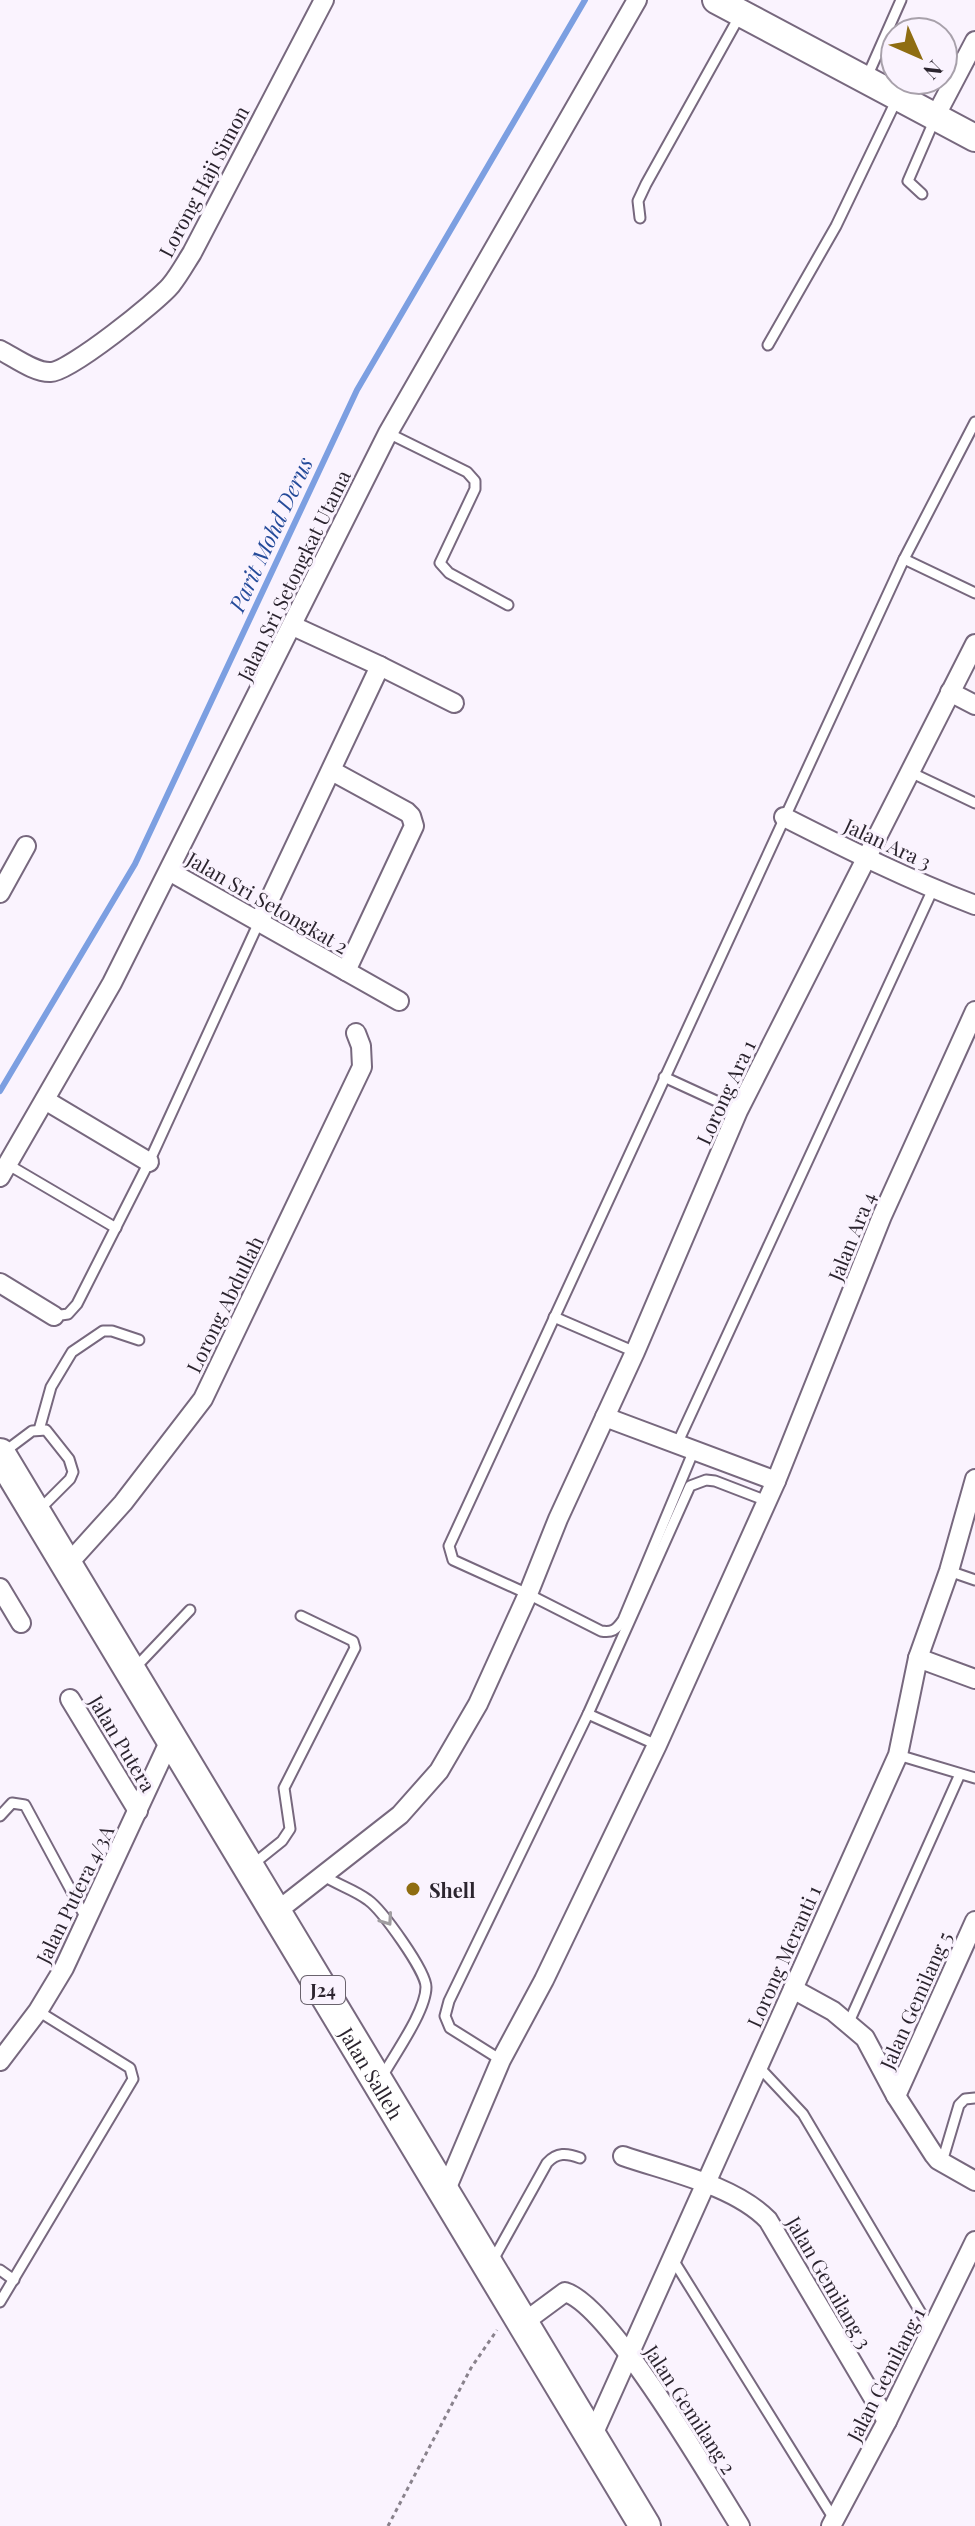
<svg xmlns="http://www.w3.org/2000/svg" width="975" height="2526" font-family="'Playfair Display',serif">
<style>
.lines{fill:none;stroke-linecap:round;stroke-linejoin:round}
.stream{stroke:#7c9fe1;stroke-width:6}
.lane-casing{stroke:#77687e;stroke-width:13}
.street-casing{stroke:#77687e;stroke-width:22}
.secondary-casing{stroke:#77687e;stroke-width:30}
.primary-casing{stroke:#77687e;stroke-width:34}
.path{stroke:#89828c;stroke-width:3;stroke-dasharray:4 4;stroke-linecap:butt}
.lane{stroke:#fff;stroke-width:9}
.street{stroke:#fff;stroke-width:18}
.secondary{stroke:#fff;stroke-width:26}
.primary{stroke:#fff;stroke-width:30}
.oneway{stroke:#a09da1}
.poi-dot{fill:#8f6d12;stroke:#faf3fe;stroke-width:3}
.labels{text-anchor:middle;dominant-baseline:central;stroke-width:6;stroke-linejoin:round;paint-order:stroke}
.shield{fill:#faf3fe;stroke:#6a636d;stroke-width:2}
.shield-label{font-size:18px;font-weight:bold;fill:#2c252f}
.street-label{font-size:20px;fill:#2c252f;stroke:#faf3fe}
.poi-label{font-size:20px;font-weight:bold;fill:#2c252f;stroke:#faf3fe;text-anchor:start}
.water-label{font-size:22px;font-style:italic;fill:#254b9a;stroke:#faf3fe}
</style>
<rect width="100%" height="100%" fill="#faf3fe"/>
<g class="lines">
<polyline class="stream" points="0,1091 135,864 357,390 585,0"/>
<g class="lane-casing">
<g id="lane">
<polyline points="867,77 901,0"/>
<polyline points="922,194 908,181 934,121"/>
<polyline points="640,218 638,201 646,184 739,17"/>
<polyline points="768,345 836,226 896,101"/>
<polyline points="388,433 467,472 475,481 475,489 440,563 449,573 508,605"/>
<polyline points="904,559 975,593"/>
<polyline points="910,772 975,803"/>
<polyline points="664,1077 738,1111"/>
<polyline points="7,1164 116,1228"/>
<polyline points="54,1316 68,1314 77,1304 149,1162 259,922"/>
<polyline points="554,1317 635,1352"/>
<polyline points="39,1430 51,1387 72,1352 103,1331 112,1331 139,1340"/>
<polyline points="677,1444 933,889"/>
<path d="M694 1450 623 1620C616 1630 612 1633 601 1631L528 1594 453 1560 449 1546 904 559 975 422"/>
<polyline points="4,1452 32,1431 46,1430 69,1459 73,1472 70,1479 38,1511"/>
<polyline points="949,1571 975,1580"/>
<polyline points="134,1669 190,1610"/>
<polyline points="588,1714 657,1745"/>
<polyline points="898,1755 975,1778"/>
<polyline points="0,1816 12,1803 25,1805 87,1920"/>
<polyline points="252,1865 282,1841 290,1829 284,1788 355,1648 353,1641 301,1616"/>
<path d="M324 1876C338 1885 355 1890 368 1900 382 1910 426 1971 426 1987 426 2011 394 2055 382 2077"/>
<polyline points="849,2022 960,1774"/>
<polyline points="501,2060 450,2028 445,2016 449,2001 588,1714 690,1486 706,1480 715,1481 767,1501"/>
<polyline points="758,2066 803,2114 931,2330"/>
<polyline points="942,2162 959,2105 965,2099 975,2098"/>
<polyline points="672,2258 834,2519"/>
<path d="M493 2260 547 2163C557 2152 567 2153 580 2158"/>
<polyline points="0,2270 14,2280"/>
<polyline points="0,2302 133,2079 130,2068 38,2011"/>
</g>
</g>
<g class="street-casing">
<g id="street">
<polyline points="935,117 975,41"/>
<path d="M0 350C14 357 35 373 51 372 69 372 158 301 171 285 179 275 185 264 192 253L324 0"/>
<polyline points="380,666 454,703"/>
<polyline points="950,692 975,705"/>
<polyline points="332,771 407,812 411,816 414,826 346,971"/>
<path d="M784 817C847 849 909 880 975 905"/>
<polyline points="169,871 399,1001"/>
<polyline points="0,893 26,846"/>
<polyline points="259,922 380,666 293,626"/>
<polyline points="45,1100 149,1162"/>
<polyline points="0,1177 112,983 388,433 637,0"/>
<polyline points="0,1283 54,1316"/>
<polyline points="605,1417 776,1481"/>
<polyline points="67,1565 123,1503 203,1399 362,1067 361,1046 356,1033"/>
<polyline points="0,1588 21,1623"/>
<polyline points="918,1658 975,1679"/>
<polyline points="70,1699 138,1811"/>
<polyline points="276,1912 400,1815 439,1771 478,1704 528,1594 558,1519 635,1352 738,1111 975,644"/>
<polyline points="793,1989 833,2011 865,2038 896,2096 934,2155 938,2160 975,2181"/>
<polyline points="0,2061 38,2011 64,1968 171,1738"/>
<polyline points="896,2096 975,1921"/>
<path d="M623 2156C669 2172 734 2185 768 2220L887 2421"/>
<polyline points="445,2192 501,2060 544,1980 657,1745 776,1481 882,1216 975,1011"/>
<path d="M523 2323 565 2292C611 2306 711 2480 740 2526"/>
<polyline points="592,2437 898,1755 918,1658 949,1571 975,1479"/>
<polyline points="831,2526 887,2421 975,2241"/>
</g>
</g>
<g class="secondary-casing">
<polyline id="secondary" points="716,0 975,138"/>
</g>
<g class="primary-casing">
<g id="primary">
<path id="s1" d="M0 1454 645 2526"/>
</g>
</g>
<polyline class="path" points="388,2526 471,2368 497,2330"/>
<use href="#lane" class="lane"/>
<use href="#street" class="street"/>
<use href="#secondary" class="secondary"/>
<use href="#primary" class="primary"/>
</g>
<defs><path id="oneway-chevron" d="M-2-3.5L2.5 0L-2 3.5" fill="none" stroke-width="1.6" stroke-linecap="round" stroke-linejoin="round" transform="scale(2)"/></defs>
<use class="oneway" href="#oneway-chevron" transform="translate(387 1920) rotate(55)"/>
<circle class="poi-dot" cx="413" cy="1889" r="8"/>
<g class="labels">
<rect class="shield" x="301" y="1976" width="44" height="28" rx="6"/>
<g class="shield-label">
<text x="323" y="1990">J24</text>
</g>
<g class="street-label">
<text transform="translate(203 181) rotate(-62)">Lorong Haji Simon</text>
<text transform="translate(293 575) rotate(-64)">Jalan Sri Setongkat Utama</text>
<text transform="translate(888 843) rotate(25)">Jalan Ara 3</text>
<text transform="translate(268 902) rotate(30)">Jalan Sri Setongkat 2</text>
<text transform="translate(725 1092) rotate(-65)">Lorong Ara 1</text>
<text transform="translate(851 1236) rotate(-68)">Jalan Ara 4</text>
<text transform="translate(224 1304) rotate(-64)">Lorong Abdullah</text>
<text transform="translate(123 1743) rotate(59)">Jalan Putera</text>
<text transform="translate(74 1894) rotate(-64)">Jalan Putera 4/3A</text>
<text transform="translate(783 1956) rotate(-66)">Lorong Meranti 1</text>
<text transform="translate(915 2000) rotate(-66)">Jalan Gemilang 5</text>
<text stroke="none"><textPath href="#s1" startOffset="722">Jalan Salleh</textPath></text>
<text transform="translate(830 2282) rotate(60)">Jalan Gemilang 3</text>
<text transform="translate(885 2374) rotate(-63)">Jalan Gemilang 1</text>
<text transform="translate(691 2409) rotate(57)">Jalan Gemilang 2</text>
</g>
<g class="poi-label">
<text x="429" y="1889">Shell</text>
</g>
<g class="water-label">
<text transform="translate(270 534) rotate(-65)">Parit Mohd Derus</text>
</g>
</g>
<g transform="translate(919 56) rotate(135)"><circle r="38" fill="#faf3fe" stroke="#a8a1ab" stroke-width="2"/>
<path d="M0-6L14 30L0 20L-14 30Z" fill="#8f6d12"/>
<text y="-12" font-size="22" font-weight="bold" text-anchor="middle" fill="#2c252f">N</text>
</g>
</svg>
